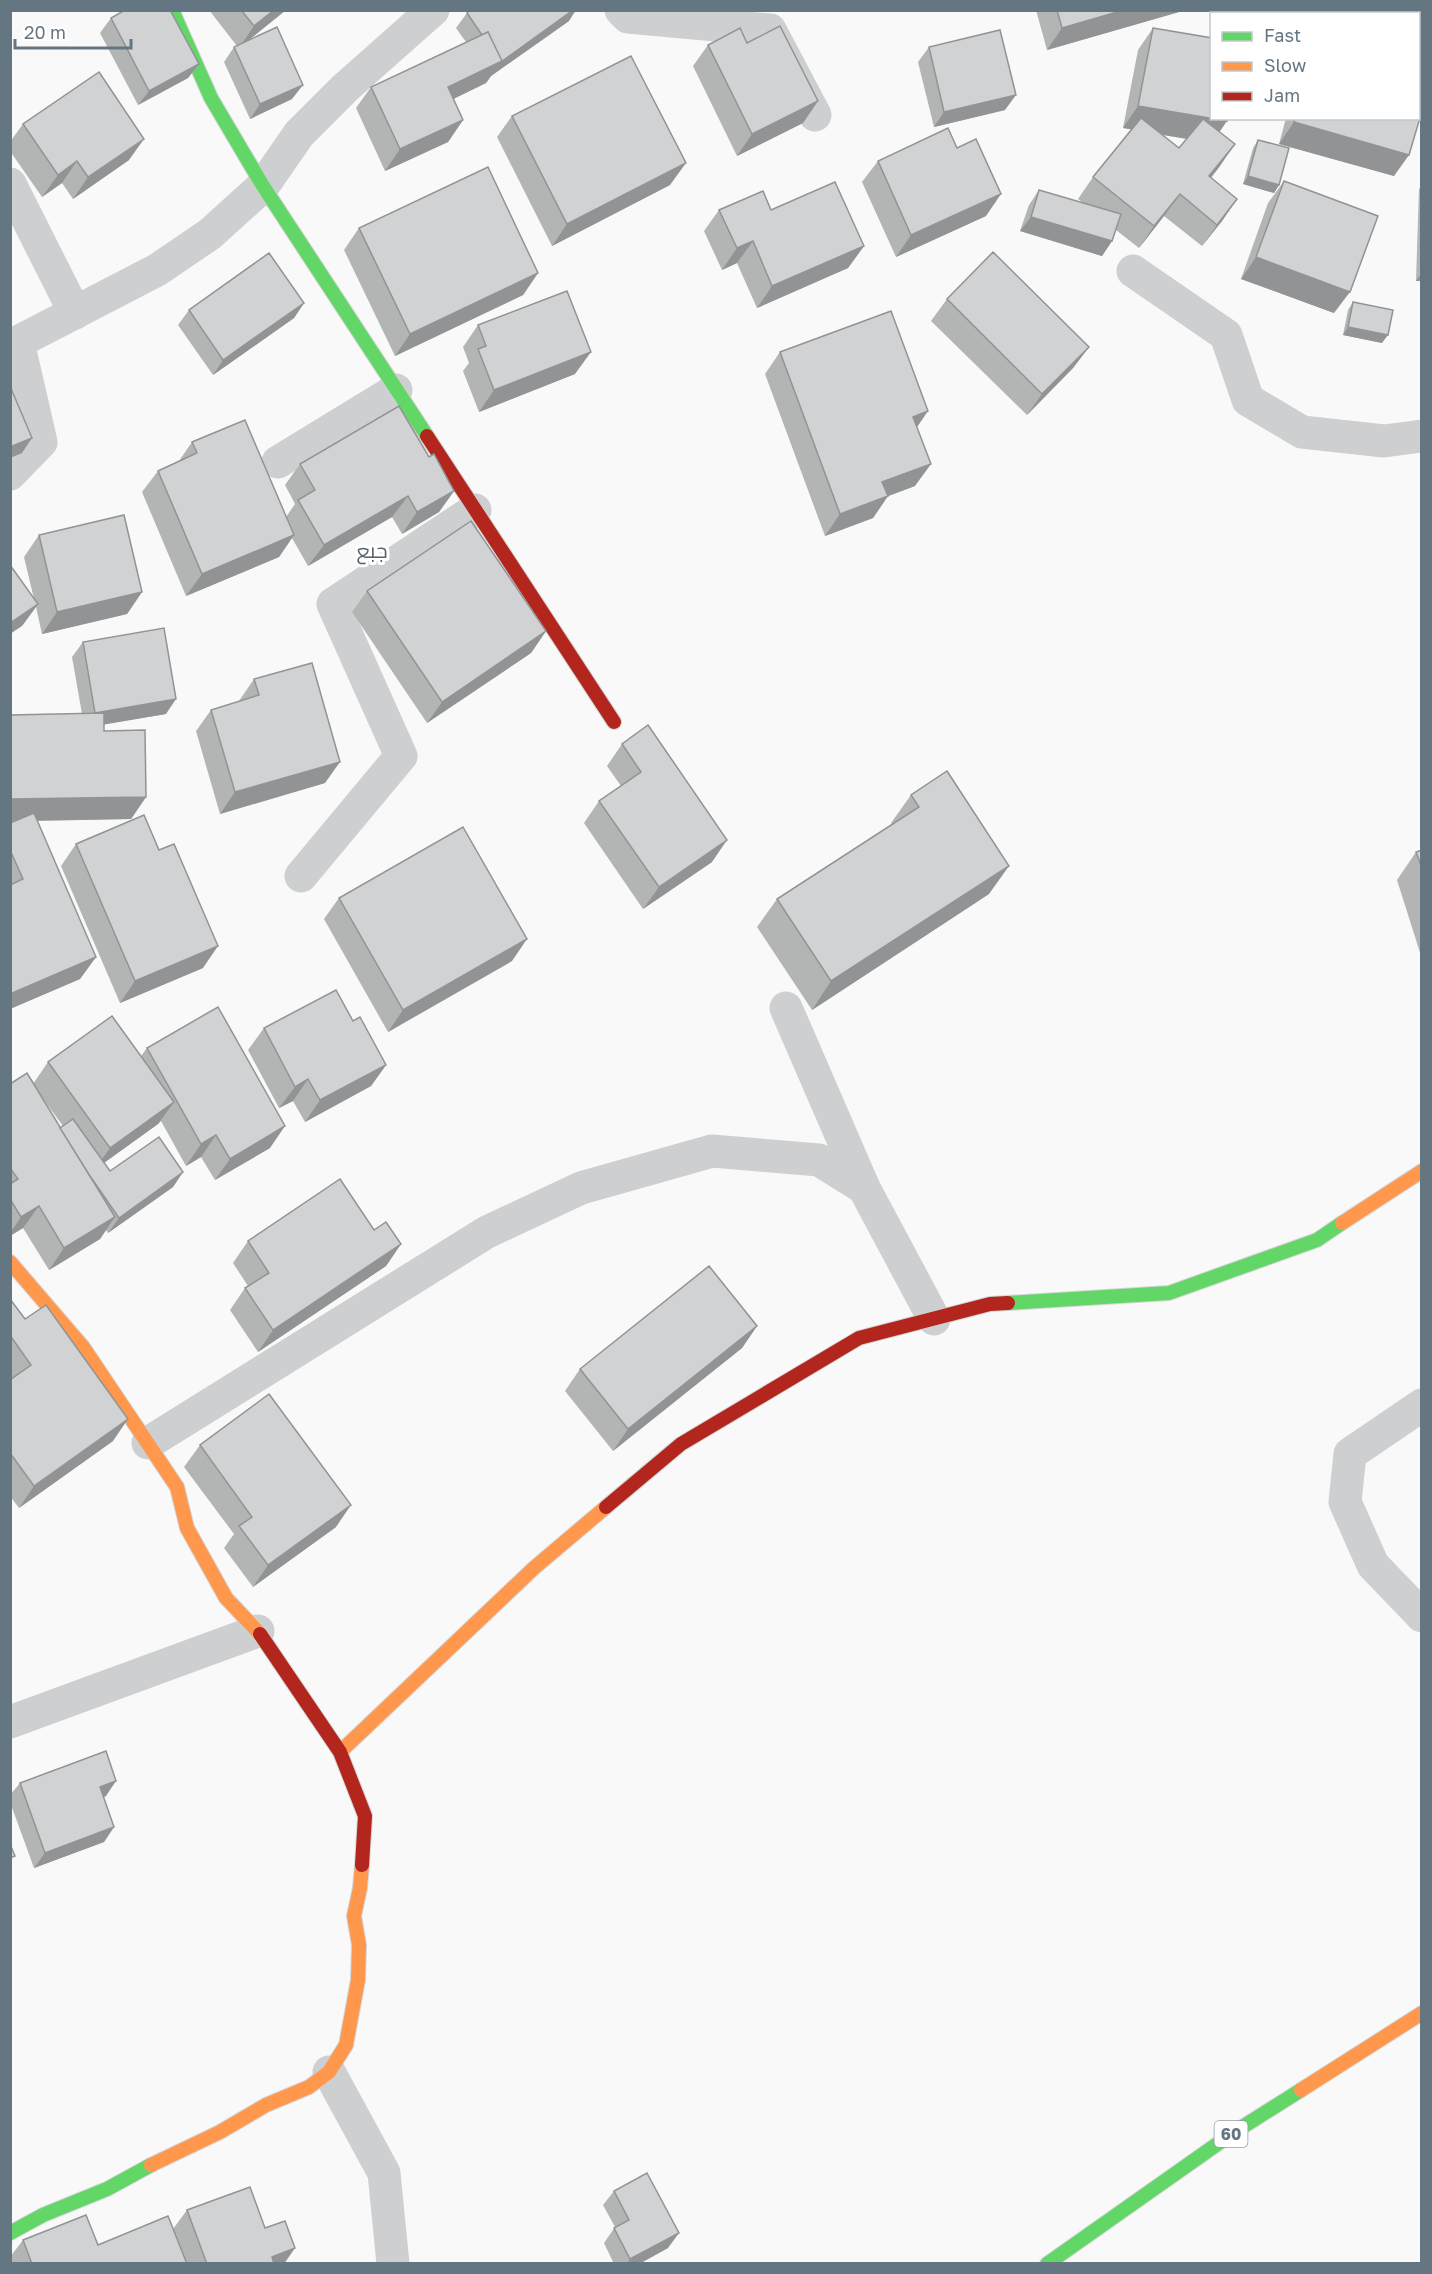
<svg xmlns="http://www.w3.org/2000/svg" width="1432" height="2274" font-family="'Golos Text',Cairo,sans-serif">
<style>
.lines{fill:none;stroke-linecap:round;stroke-linejoin:round}
.fast-casing{stroke:#d5d6d7;stroke-width:16}
.slow-casing{stroke:#d5d6d7;stroke-width:16}
.jam-casing{stroke:#d5d6d7;stroke-width:16}
.street{stroke:#cecfd0;stroke-width:33}
.fast{stroke:#63d668;stroke-width:14}
.slow{stroke:#ff974d;stroke-width:14}
.jam{stroke:#b3261e;stroke-width:14}
.wall{fill:#b3b5b5;fill-rule:evenodd}
.shaded-wall{fill:#929394}
.building{fill:#d0d2d3;stroke:#929394;stroke-width:1.5}
.labels{text-anchor:middle;dominant-baseline:central;stroke-width:6;stroke-linejoin:round;paint-order:stroke}
.shield{fill:#fff;stroke:#939fa8;stroke-width:1.5}
.shield-label{font-size:16px;font-weight:bold;fill:#657683}
.quarter-label{font-size:21px;fill:#57646e;stroke:#fff}
</style>
<rect width="100%" height="100%" fill="#f9f9f9"/>
<g class="lines">
<g class="fast-casing">
<g id="fast">
<polyline points="172,10 211,98 263,186 427,436"/>
<polyline points="1008,1303 1169,1293 1317,1240 1342,1223"/>
<polyline points="10,2233 43,2215 107,2189 151,2165"/>
<polyline points="1047,2264 1233,2133 1301,2090"/>
</g>
</g>
<g class="slow-casing">
<g id="slow">
<polyline points="1342,1223 1422,1171"/>
<polyline points="10,1262 83,1347 177,1487 187,1528 226,1598 260,1634"/>
<polyline points="340,1752 534,1568 606,1507"/>
<polyline points="1301,2090 1422,2013"/>
<polyline points="151,2165 220,2132 266,2105 309,2087 329,2072 346,2045 358,1980 359,1945 354,1916 360,1888 362,1865"/>
</g>
</g>
<g class="jam-casing">
<g id="jam">
<polyline points="427,436 614,722"/>
<polyline points="606,1507 681,1444 859,1338 990,1304 1008,1303"/>
<polyline points="260,1634 340,1752 365,1816 362,1865"/>
</g>
</g>
<g class="street">
<polyline points="621,10 628,17 770,30 815,115"/>
<polyline points="1255,10 1255,14"/>
<polyline points="10,184 75,313"/>
<polyline points="1133,271 1226,335 1248,400 1302,432 1384,441 1422,436"/>
<polyline points="10,343 18,342 157,270 210,234 263,186 299,134 345,88 433,10"/>
<polyline points="278,462 396,390"/>
<polyline points="10,474 41,442 18,342"/>
<polyline points="301,876 401,756 333,604 475,510"/>
<polyline points="786,1008 864,1188 934,1319"/>
<polyline points="1422,1405 1350,1454 1345,1502 1373,1565 1422,1616"/>
<polyline points="148,1443 487,1232 581,1188 712,1151 819,1160 864,1188"/>
<polyline points="10,1722 258,1631"/>
<polyline points="329,2072 384,2173 393,2264"/>
</g>
<use href="#fast" class="fast"/>
<use href="#slow" class="slow"/>
<use href="#jam" class="jam"/>
</g>
<g class="wall">
<polygon points="209,10 286,10 249,40 292,99 250,119 224,62 234,47 237,46"/>
<polygon points="1036,10 1186,10 1047,50"/>
<polygon points="1407,10 1422,10 1422,35 1419,35 1419,14 1406,14"/>
<polygon points="467,13 569,21 491,76 486,83 453,99 463,120 448,142 385,171 356,108 371,87 466,42 456,28"/>
<polygon points="111,18 199,64 188,78 138,105 100,33"/>
<path d="M1153 28 1219 132 1220 166 1211 178 1237 199 1222 221 1202 246 1164 216 1139 248 1116 230 1112 241 1102 256 1020 231 1029 205 1039 190 1083 203 1078 199 1093 177 1131 129 1123 128 1138 50ZM1162 135 1187 139 1179 148Z"/>
<polygon points="747,43 818,101 803,123 737,156 693,66 708,45"/>
<polygon points="929,47 1005,110 934,127 918,62"/>
<polygon points="512,116 670,185 552,246 497,137"/>
<polygon points="1286,118 1419,118 1394,176 1279,144"/>
<polygon points="23,124 129,160 73,199 62,183 42,197 10,151 10,142"/>
<polygon points="1258,140 1279,185 1274,193 1243,184 1253,148"/>
<polygon points="878,161 986,216 896,257 862,182"/>
<polygon points="1284,181 1334,313 1241,279 1268,203"/>
<polygon points="1422,186 1422,281 1416,281 1419,189"/>
<polygon points="719,210 771,210 864,246 848,268 757,308 737,263 722,270 704,231"/>
<polygon points="359,228 538,273 523,295 395,356 344,250"/>
<polygon points="947,299 1089,347 1073,368 1027,415 931,321"/>
<polygon points="1353,302 1382,343 1343,335 1348,310"/>
<polygon points="304,303 294,318 213,375 178,325 189,310"/>
<polygon points="478,325 575,374 479,412 463,371 469,363 463,347"/>
<polygon points="780,352 917,427 915,486 888,496 873,518 825,536 765,374"/>
<polygon points="192,442 286,517 295,504 285,485 300,464 429,457 454,491 439,512 402,534 392,517 308,566 292,538 279,557 186,596 142,492 158,471 179,461"/>
<polygon points="39,535 142,592 127,614 42,634 36,607 22,626 34,599 24,557"/>
<polygon points="367,591 546,631 531,653 427,723 352,612"/>
<polygon points="83,642 166,714 104,724 104,731 146,797 131,819 37,821 96,957 80,979 10,1009 10,823 16,821 82,714 72,657"/>
<polygon points="254,679 325,783 220,814 196,731 211,710 239,701"/>
<polygon points="622,744 712,862 643,909 584,823 599,801 621,786 607,766"/>
<polygon points="911,795 989,894 812,1010 757,927 777,899 892,824 891,823"/>
<polygon points="76,844 159,850 203,968 120,1003 61,866"/>
<polygon points="1422,850 1422,959 1397,880 1416,852"/>
<polygon points="339,898 512,961 388,1032 324,919"/>
<polygon points="353,1021 386,1065 371,1086 305,1122 293,1101 279,1108 248,1050 264,1028"/>
<path d="M147 1048 270 1148 215 1180 201 1157 186 1166 161 1121 158 1124 104 1163 110 1171 183 1172 173 1187 108 1233 106 1230 100 1239 49 1270 23 1228 10 1236V1084H33L48 1062 141 1056ZM38 1092 63 1126 60 1128Z"/>
<polygon points="374,1230 401,1244 386,1266 258,1352 230,1310 245,1288 248,1286 233,1263 248,1241"/>
<polygon points="10,1299 113,1441 19,1508 10,1496"/>
<polygon points="757,1326 742,1348 613,1451 565,1391 580,1369"/>
<polygon points="200,1445 336,1527 253,1587 224,1548 234,1534 184,1467"/>
<polygon points="20,1783 106,1796 104,1797 114,1827 104,1842 34,1868 10,1802 10,1795"/>
<polygon points="614,2191 668,2248 639,2264 614,2264 604,2243 615,2227 603,2205"/>
<polygon points="187,2210 265,2228 284,2264 10,2264 10,2257 23,2240 98,2245 173,2229"/>
</g>
<g class="shaded-wall">
<polygon points="274,10 286,10 239,48 254,26"/>
<polygon points="573,10 576,10 569,21 491,76 486,83 433,109 448,87"/>
<polygon points="1124,10 1186,10 1047,50 1062,28"/>
<polygon points="1422,28 1422,35 1419,35 1419,29"/>
<polygon points="199,64 188,78 138,105 149,91"/>
<polygon points="303,85 292,99 250,119 260,104"/>
<polygon points="1016,95 1005,110 934,127 944,112"/>
<polygon points="818,101 803,123 737,156 752,134"/>
<polygon points="1138,106 1227,121 1212,143 1123,128"/>
<polygon points="463,120 448,142 385,171 400,149"/>
<polygon points="1294,122 1409,155 1394,176 1279,144"/>
<polygon points="144,139 129,160 73,199 88,177"/>
<polygon points="1235,144 1220,166 1194,198 1209,176"/>
<polygon points="77,161 62,183 42,197 58,175"/>
<polygon points="686,163 670,185 552,246 567,224"/>
<polygon points="1248,176 1279,185 1274,193 1243,184"/>
<polygon points="1001,194 986,216 896,257 911,235"/>
<polygon points="1180,194 1164,216 1139,248 1154,226"/>
<polygon points="1237,199 1222,221 1202,246 1217,225"/>
<polygon points="1031,217 1112,241 1102,256 1020,231"/>
<polygon points="753,241 737,263 722,270 737,248"/>
<polygon points="864,246 848,268 757,308 772,286"/>
<polygon points="1256,257 1350,292 1334,313 1241,279"/>
<polygon points="538,273 523,295 395,356 410,334"/>
<polygon points="1422,273 1422,281 1416,281"/>
<polygon points="304,303 294,318 213,375 223,360"/>
<polygon points="1348,327 1388,335 1382,343 1343,335"/>
<polygon points="1089,347 1073,368 1027,415 1042,394"/>
<polygon points="591,352 575,374 479,412 494,390"/>
<polygon points="928,411 913,433 913,417"/>
<polygon points="32,438 22,453 10,458 10,447"/>
<polygon points="931,464 915,486 867,504 882,482"/>
<polygon points="454,491 439,512 402,534 417,512"/>
<polygon points="408,496 392,517 308,566 324,545"/>
<polygon points="888,496 873,518 825,536 840,514"/>
<polygon points="294,535 279,557 186,596 202,574"/>
<polygon points="142,592 127,614 42,634 57,612"/>
<polygon points="38,604 22,626 10,634 10,623"/>
<polygon points="546,631 531,653 427,723 442,702"/>
<polygon points="176,699 166,714 84,728 95,713"/>
<polygon points="340,762 325,783 220,814 235,792"/>
<polygon points="146,797 131,819 10,821 10,799"/>
<polygon points="727,840 712,862 643,909 659,887"/>
<polygon points="1009,866 989,894 812,1010 831,981"/>
<polygon points="527,939 512,961 388,1032 403,1010"/>
<polygon points="218,946 203,968 120,1003 135,981"/>
<polygon points="96,957 80,979 10,1009 10,994"/>
<polygon points="386,1065 371,1086 305,1122 320,1100"/>
<polygon points="308,1079 293,1101 279,1108 295,1087"/>
<polygon points="174,1102 158,1124 94,1170 110,1148"/>
<polygon points="285,1126 270,1148 215,1180 230,1159"/>
<polygon points="216,1135 201,1157 186,1166 201,1144"/>
<polygon points="183,1172 173,1187 108,1233 119,1218"/>
<polygon points="39,1206 23,1228 10,1236 10,1233 21,1217"/>
<polygon points="115,1217 100,1239 49,1270 64,1248"/>
<polygon points="401,1244 386,1266 258,1352 273,1330"/>
<polygon points="757,1326 742,1348 613,1451 628,1429"/>
<polygon points="128,1419 113,1441 19,1508 34,1486"/>
<polygon points="351,1505 336,1527 253,1587 268,1565"/>
<polygon points="116,1781 106,1796 90,1802 100,1787"/>
<polygon points="114,1827 104,1842 34,1868 45,1853"/>
<polygon points="679,2233 668,2248 639,2264 627,2264 630,2259"/>
<polygon points="295,2248 284,2264 267,2264 272,2257"/>
</g>
<g class="building">
<polygon points="125,10 170,10 199,64 149,91 111,18"/>
<polygon points="241,10 274,10 254,26"/>
<polygon points="470,10 573,10 501,62 488,32 482,35 467,13"/>
<polygon points="1057,10 1124,10 1062,28"/>
<polygon points="1412,10 1422,10 1422,28 1419,29 1419,14 1412,14"/>
<polygon points="780,26 818,101 752,134 708,45 740,28 747,43"/>
<polygon points="277,27 303,85 260,104 234,47"/>
<polygon points="1153,28 1212,38 1212,118 1227,118 1227,121 1138,106"/>
<polygon points="1000,30 1016,95 944,112 929,47"/>
<polygon points="488,32 502,61 448,87 463,120 400,149 371,87"/>
<polygon points="631,56 686,163 567,224 512,116"/>
<polygon points="99,72 144,139 88,177 77,161 58,175 23,124"/>
<polygon points="1419,73 1422,73 1422,111 1409,155 1294,122 1295,118 1419,118"/>
<polygon points="1141,118 1179,148 1203,119 1235,144 1209,176 1237,199 1217,225 1180,194 1154,226 1093,177"/>
<polygon points="948,128 957,148 976,139 1001,194 911,235 878,161"/>
<polygon points="1258,140 1289,148 1279,185 1248,176"/>
<polygon points="488,167 538,273 410,334 359,228"/>
<polygon points="1284,181 1378,216 1350,292 1256,257"/>
<polygon points="835,182 864,246 772,286 753,241 737,248 719,210 763,191 771,210"/>
<polygon points="1039,190 1121,214 1112,241 1031,217"/>
<polygon points="993,252 1089,347 1042,394 947,299"/>
<polygon points="269,253 304,303 223,360 189,310"/>
<polygon points="567,291 591,352 494,390 478,349 486,346 478,325"/>
<polygon points="1353,302 1393,310 1388,335 1348,327"/>
<polygon points="891,311 928,411 913,417 931,464 882,482 888,496 840,514 780,352"/>
<polygon points="10,386 32,438 10,447"/>
<polygon points="399,406 429,457 434,454 454,491 417,512 408,496 324,545 298,500 315,490 300,464"/>
<polygon points="245,420 294,535 202,574 158,471 197,453 192,442"/>
<polygon points="124,515 142,592 57,612 39,535"/>
<polygon points="471,521 546,631 442,702 367,591"/>
<polygon points="10,565 38,604 10,623"/>
<polygon points="164,628 176,699 95,713 83,642"/>
<polygon points="312,663 340,762 235,792 211,710 259,695 254,679"/>
<polygon points="104,713 104,731 145,730 146,797 10,799 10,715"/>
<polygon points="648,725 727,840 659,887 599,801 641,772 622,744"/>
<polygon points="947,771 1009,866 831,981 777,899 919,807 911,795"/>
<polygon points="34,813 96,957 10,994 10,885 23,879 10,850 10,823"/>
<polygon points="144,815 159,850 174,844 218,946 135,981 76,844"/>
<polygon points="463,827 527,939 403,1010 339,898"/>
<polygon points="1422,850 1422,868 1416,852"/>
<polygon points="336,990 353,1021 360,1017 386,1065 320,1100 308,1079 295,1087 264,1028"/>
<polygon points="218,1007 285,1126 230,1159 216,1135 201,1144 147,1048"/>
<polygon points="112,1016 174,1102 110,1148 48,1062"/>
<polygon points="27,1073 115,1217 64,1248 39,1206 21,1217 10,1199 10,1184 18,1179 10,1168 10,1084"/>
<polygon points="73,1119 110,1171 159,1137 183,1172 119,1218 90,1176 60,1128"/>
<polygon points="340,1179 374,1230 386,1222 401,1244 273,1330 245,1288 269,1273 248,1241"/>
<polygon points="709,1266 757,1326 628,1429 580,1369"/>
<polygon points="10,1299 25,1319 46,1305 128,1419 34,1486 10,1453 10,1380 31,1365 12,1338 10,1339"/>
<polygon points="269,1394 351,1505 268,1565 239,1526 252,1517 200,1445"/>
<polygon points="106,1751 116,1781 100,1787 114,1827 45,1853 20,1783"/>
<polygon points="10,1844 15,1856 10,1858"/>
<polygon points="647,2173 679,2233 630,2259 614,2228 629,2220 614,2191"/>
<polygon points="250,2187 265,2228 285,2221 295,2248 272,2257 274,2264 207,2264 187,2210"/>
<polygon points="86,2215 98,2245 168,2216 187,2264 32,2264 23,2240"/>
</g>
<g class="labels">
<rect class="shield" x="1214.5" y="2121" width="33" height="26" rx="4.5"/>
<g class="shield-label">
<text x="1231" y="2134">60</text>
</g>
<g class="quarter-label">
<text x="372" y="550">جبع</text>
</g>
</g>
<rect width="1432" height="2274" fill="none" stroke="#657683" stroke-width="24"/>
<rect x="1210" y="12" width="210" height="108" fill="#ffffff" stroke="#c1c8cd" stroke-width="1.5"/>
<rect x="1222" y="32" width="30" height="9" fill="#63d668" stroke="#c1c8cd" stroke-width="1.5"/>
<text x="1264" y="42" font-size="18" fill="#657683">Fast</text>
<rect x="1222" y="62" width="30" height="9" fill="#ff974d" stroke="#c1c8cd" stroke-width="1.5"/>
<text x="1264" y="72" font-size="18" fill="#657683">Slow</text>
<rect x="1222" y="92" width="30" height="9" fill="#b3261e" stroke="#c1c8cd" stroke-width="1.5"/>
<text x="1264" y="102" font-size="18" fill="#657683">Jam</text>
<path d="M15 39v9h116v-9" fill="none" stroke="#657683" stroke-width="3"/>
<text x="24" y="39" font-size="18" fill="#657683" stroke="#ffffff" stroke-width="4.5" paint-order="stroke">20 m</text>
</svg>
